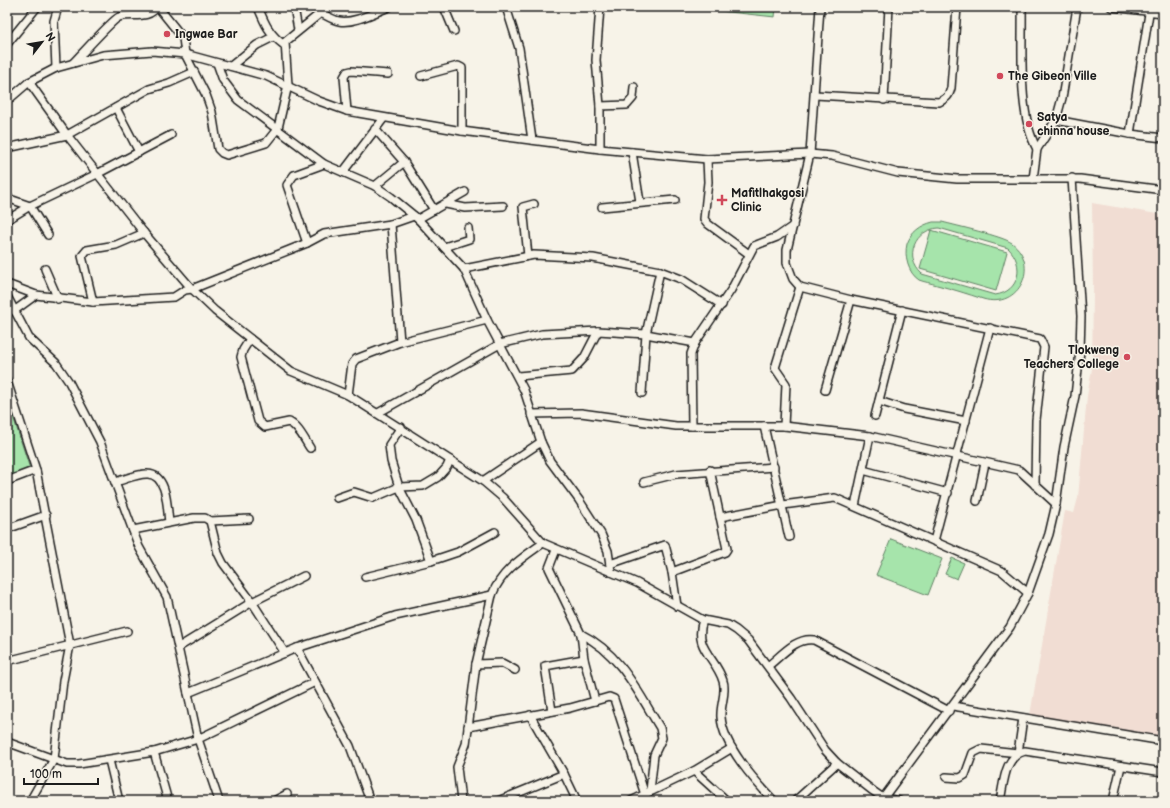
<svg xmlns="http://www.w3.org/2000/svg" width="1170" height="808" font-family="'Balsamiq Sans',sans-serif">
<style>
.built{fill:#f1ddd3}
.green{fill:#a6e4ab;stroke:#618064;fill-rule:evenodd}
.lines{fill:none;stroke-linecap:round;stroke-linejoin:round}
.minor-casing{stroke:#1c1c1c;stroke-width:10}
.minor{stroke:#f7f3e8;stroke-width:7}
.poi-dot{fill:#d1495b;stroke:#f7f3e8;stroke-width:1.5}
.labels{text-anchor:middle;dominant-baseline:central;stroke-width:3;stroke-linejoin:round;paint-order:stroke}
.poi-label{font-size:12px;font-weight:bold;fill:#1c1c1c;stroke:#f7f3e8;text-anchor:start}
</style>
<rect width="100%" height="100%" fill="#f7f3e8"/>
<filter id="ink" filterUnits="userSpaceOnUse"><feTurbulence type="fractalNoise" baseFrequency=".025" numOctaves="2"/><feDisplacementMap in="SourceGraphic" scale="8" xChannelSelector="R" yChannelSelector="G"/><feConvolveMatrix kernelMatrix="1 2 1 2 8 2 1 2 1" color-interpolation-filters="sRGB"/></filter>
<g filter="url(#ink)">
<polygon class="built" points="1092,203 1163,215 1163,737 1030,715 1065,511 1074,513 1078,498 1087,396 1092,369 1093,291"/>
<g class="green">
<polygon points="701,7 776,7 775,17 701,9"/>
<path d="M933 222H942C957 226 1002 236 1012 243 1040 264 1020 310 983 299 968 294 952 289 937 285 931 283 924 282 919 280 908 273 904 256 907 244 911 232 921 225 933 222ZM939 228 1008 248C1025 264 1020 292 995 295L922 274C903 257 915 229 939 228Z"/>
<polygon points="931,230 1007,252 996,291 920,269"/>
<polygon points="7,398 30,469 7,477"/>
<polygon points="891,539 942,559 928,595 876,575"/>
<polygon points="952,558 964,563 957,579 945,574"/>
</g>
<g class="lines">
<g class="minor-casing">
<g id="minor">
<polyline points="158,7 183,38 185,54 206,95 212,112 218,149 222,153 227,155 266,143 278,128 288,85 285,42 328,7"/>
<path d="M258 7C265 24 269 34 284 45"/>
<polyline points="294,7 298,30"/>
<polyline points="444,7 454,31"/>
<polyline points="506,7 519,48 532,140"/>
<polyline points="820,7 810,154 787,250 787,263 793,279 800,287 851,300 1040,339 1044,347 1036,420 1035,485"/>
<path d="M1022 7C1023 47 1017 114 1037 149"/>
<polyline points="1111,7 1163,13"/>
<path d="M321 13C327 16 333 20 339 21 354 24 375 12 389 7"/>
<polyline points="7,44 37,7"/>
<path d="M73 63C81 55 112 20 119 17 130 13 150 20 156 7"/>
<polyline points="217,63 223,80 238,100 324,164 375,186 391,197 418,219 464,269 487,320 524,390 541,442 550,461 579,500 601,534 608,551 611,572"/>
<polyline points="231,66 257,45 273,37"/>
<polyline points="56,68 54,21 58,7"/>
<polyline points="421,76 458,66 462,68 462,131"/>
<polyline points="29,82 67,135 144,233 192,289 215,311 291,371 348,395 483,481 503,498 543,543 637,583 703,620 728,625 736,630 748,640 791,698 825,750 837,763 873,791 883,798 899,801"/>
<path d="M815 95 939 102C947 98 949 96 951 88L957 7"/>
<polyline points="884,100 889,7"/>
<polyline points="7,101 29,82 56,68 103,55 152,51 185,54 266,76 319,101 347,111 462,131 600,149 707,159 810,154 832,156 898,173 957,179 1080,179 1163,190"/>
<polyline points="600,106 627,105 633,98 634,87"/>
<polyline points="116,108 139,152"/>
<polyline points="347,111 344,77 347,72 351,71 388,74"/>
<polyline points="1056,120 1130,134 1163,138"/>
<polyline points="375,129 404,162 434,210"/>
<polyline points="1130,134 1150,7"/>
<polyline points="7,148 67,135 149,89 169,83 194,72"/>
<polyline points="600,149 600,106 596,60 600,7"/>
<polyline points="632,152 640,202"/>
<polyline points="707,159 708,182 704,219 708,224 749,254"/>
<polyline points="343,172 384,118"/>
<polyline points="1033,179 1037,149 1056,120 1062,98 1077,7"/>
<polyline points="375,186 404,162"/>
<polyline points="7,198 30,206 48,235"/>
<polyline points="446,204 465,208 503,206"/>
<polyline points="602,207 675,200"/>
<polyline points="418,219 465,192"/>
<polyline points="7,220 30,206 97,174 171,135"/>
<polyline points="391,224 400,342"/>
<polyline points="307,243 287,185 294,175 324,164"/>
<polyline points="444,247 469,239 468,228"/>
<polyline points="528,256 523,207 534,204"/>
<polyline points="45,269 58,299"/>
<polyline points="464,269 534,255 593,258 660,271 681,279 722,305"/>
<polyline points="7,284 36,295 93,302 174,297 185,290 192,289 307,243 324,234 391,224 414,216"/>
<polyline points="7,296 29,338 56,363 69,382 100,442 139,547 167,597 198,739 219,801"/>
<polyline points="93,302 82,256 87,250 116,245 144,233"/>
<polyline points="14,311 36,295"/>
<path d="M250 339 243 350 241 357 258 421 265 427 289 422C299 427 304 439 310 448"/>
<polyline points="518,376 572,371 584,358 598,331"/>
<polyline points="7,381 36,470 70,645 63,681 54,759 30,801"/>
<polyline points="825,390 851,300"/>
<polyline points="642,393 646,334 660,271"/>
<polyline points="348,395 352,364 356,359 400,342 487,320"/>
<polyline points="879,401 904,409 966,421"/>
<polyline points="378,413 500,344 542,334 598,331 646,334 695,343"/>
<polyline points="531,414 581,413 676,426 784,426 870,436 1019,470 1056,504"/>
<polyline points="875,416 902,310"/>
<polyline points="692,426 691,354 695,343 731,290 754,246 777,237 793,226"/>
<polyline points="764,426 789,537"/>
<polyline points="784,426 786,384 775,368 800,287"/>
<polyline points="401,427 389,445 391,461 399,487 416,520 431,561"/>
<polyline points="863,470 948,493"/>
<polyline points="7,481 36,470"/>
<polyline points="483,481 541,442"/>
<path d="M115 482C124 480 138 473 148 474 168 475 167 509 169 522"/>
<polyline points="644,482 676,474 774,467"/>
<polyline points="337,498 354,492 373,498 399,487 423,486 438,477 447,467 450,460"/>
<polyline points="977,501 985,463"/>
<polyline points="855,506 870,436"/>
<polyline points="720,517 783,505 835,498 1002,571 1028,593"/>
<polyline points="210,521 218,553 223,563 252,602 285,653"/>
<polyline points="7,529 46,515"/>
<polyline points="133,530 194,518 205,518 210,521 249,519"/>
<polyline points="934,541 990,328"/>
<polyline points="610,564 665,545 672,572 677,606"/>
<polyline points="672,572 725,552 727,549 710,470"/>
<polyline points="365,577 431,561 458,552 495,532"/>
<path d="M703 620C693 649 716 657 723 681 727 692 720 705 721 717 723 746 755 781 774 801"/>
<path d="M581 634C620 653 638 692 660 728L662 738 654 755 650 791"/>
<polyline points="179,647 252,602 304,576"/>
<polyline points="297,648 350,746 370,801"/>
<polyline points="7,661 127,631"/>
<polyline points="476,664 502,663 515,670"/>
<path d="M768 666C781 656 796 637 814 640L949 711"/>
<polyline points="188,693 297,648 395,616 492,595"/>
<polyline points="595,701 609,697 614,699 647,801"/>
<polyline points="953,706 1163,741"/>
<polyline points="552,711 545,666 584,659"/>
<polyline points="530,715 564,774 577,801"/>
<polyline points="468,727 570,708 595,701 584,659 581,634 549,568 556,550"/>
<polyline points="7,742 67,764 79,764 154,752 198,739 315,682"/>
<polyline points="154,752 168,801"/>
<polyline points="109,760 119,801"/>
<polyline points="694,771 727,801"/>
<polyline points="946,777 960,778 965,775 973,753 981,749 1018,753 1023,718"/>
<polyline points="274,801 287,794"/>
<path d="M461 801 457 767 466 744 476 664 492 595C502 570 522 558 543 543"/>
<polyline points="498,801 564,774"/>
<polyline points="631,801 694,771 732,748"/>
<polyline points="795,801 837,763"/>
<polyline points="881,801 1010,627 1028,593 1049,534 1056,504 1064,447 1075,396 1080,351 1081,316 1072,178"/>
<path d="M1000 801C1004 783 1004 756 1025 751L1163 772"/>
<polyline points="1113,801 1121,766"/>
</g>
</g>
<use href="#minor" class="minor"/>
</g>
</g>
<g class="poi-dot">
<circle cx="167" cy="34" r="4"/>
<circle cx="1000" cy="76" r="4"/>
<circle cx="1029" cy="124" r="4"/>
<path d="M720 194h4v4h4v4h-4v4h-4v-4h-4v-4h4z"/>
<circle cx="1127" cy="357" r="4"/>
</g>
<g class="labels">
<g class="poi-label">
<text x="175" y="34">Ingwae Bar</text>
<text x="1008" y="76">The Gibeon Ville</text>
<text x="1037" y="117">Satya<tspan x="1037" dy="14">chinna house</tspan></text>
<text x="731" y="193">Mafitlhakgosi<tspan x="731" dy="14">Clinic</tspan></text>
<text x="1119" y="350" text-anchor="end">Tlokweng<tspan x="1119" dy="14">Teachers College</tspan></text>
</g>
</g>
<rect width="1170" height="808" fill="none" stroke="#f7f3e8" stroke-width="24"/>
<rect x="12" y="12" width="1146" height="784" fill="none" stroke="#1c1c1c" stroke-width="1.5" filter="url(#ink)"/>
<g transform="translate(42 42) rotate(59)" stroke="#f7f3e8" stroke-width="3" paint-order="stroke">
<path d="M0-3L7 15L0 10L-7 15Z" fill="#1c1c1c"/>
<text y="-6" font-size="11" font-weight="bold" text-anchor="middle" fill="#1c1c1c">N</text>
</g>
<path d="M24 778v6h74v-6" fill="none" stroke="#1c1c1c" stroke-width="2"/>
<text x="30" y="778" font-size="12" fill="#1c1c1c" stroke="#f7f3e8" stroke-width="3" paint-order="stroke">100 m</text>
</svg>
